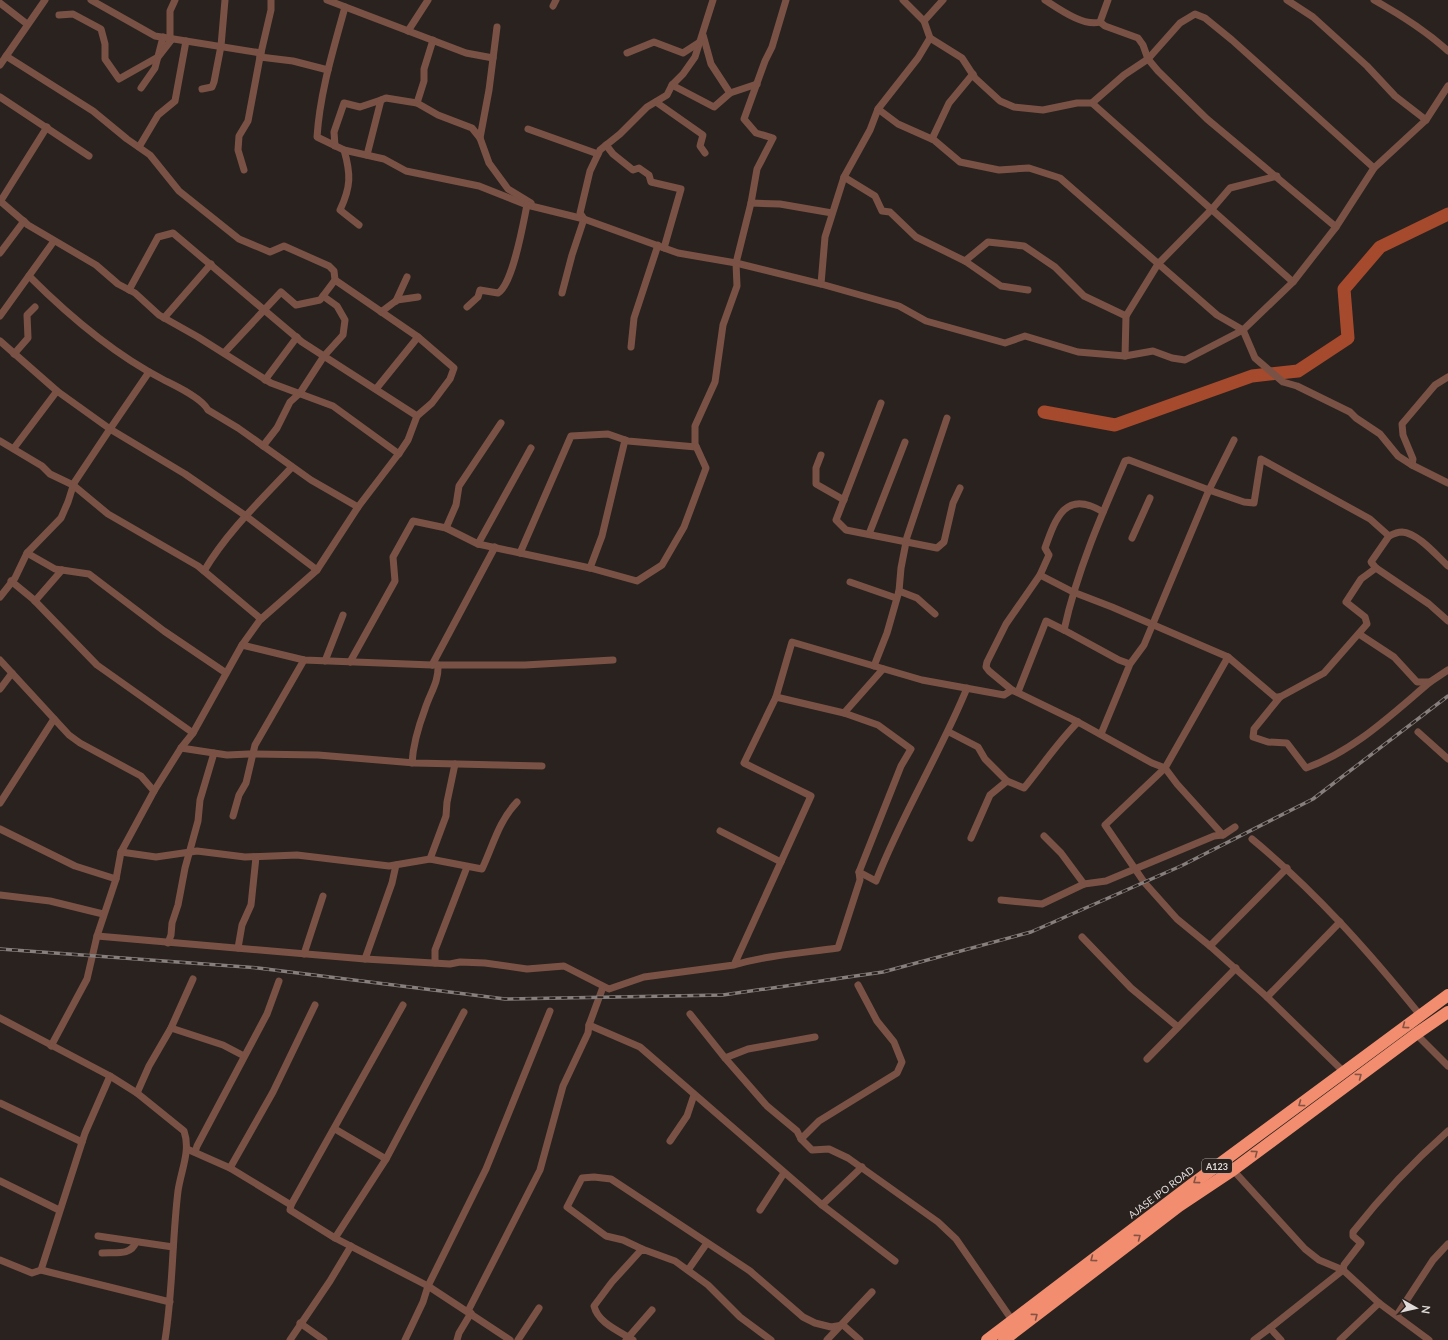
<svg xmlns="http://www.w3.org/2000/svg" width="1448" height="1340" font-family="Lato,sans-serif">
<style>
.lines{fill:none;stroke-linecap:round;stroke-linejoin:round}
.river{stroke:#a64a2d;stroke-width:13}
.street{stroke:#7a5245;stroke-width:7}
.highway{stroke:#f28e6f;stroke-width:12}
.rail-casing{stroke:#867f7d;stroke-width:3.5}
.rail{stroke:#2a221f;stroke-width:2;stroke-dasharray:6;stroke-linecap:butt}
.oneway{stroke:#845343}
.labels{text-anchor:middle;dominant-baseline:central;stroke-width:3;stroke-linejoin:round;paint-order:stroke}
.shield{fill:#2a221f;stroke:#a9a4a1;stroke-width:1}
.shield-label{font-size:9px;font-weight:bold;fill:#e0dbd9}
.street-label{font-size:10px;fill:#e0dbd9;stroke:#2a221f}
</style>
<rect width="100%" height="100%" fill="#2a221f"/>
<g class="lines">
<polyline class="river" points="1044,412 1115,425 1252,376 1298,371 1348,338 1344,289 1380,247 1448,214"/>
<g class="street">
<polyline points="91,0 155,36 261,53"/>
<polyline points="271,0 271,10 260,57 293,61 328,70"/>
<polyline points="327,0 466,53 493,58"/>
<polyline points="903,0 924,21 930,38 962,58 975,78 1000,101 1014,107 1043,110 1077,103 1092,103 1124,75 1148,59 1180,23 1195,14 1205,18 1232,40 1374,168"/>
<path d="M1045 0C1059 9 1084 27 1100 22"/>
<polyline points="1287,0 1313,17 1367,66 1395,96 1426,120"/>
<path d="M1374 0C1401 15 1425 30 1448 51"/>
<polyline points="0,3 27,24"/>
<polyline points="553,6 556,0"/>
<path d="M345 7C333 51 320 92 317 137L344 150 384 159 406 171 479 186 527 205"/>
<polyline points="59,15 73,14 101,29 105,44 105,59 119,79 158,57 172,39"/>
<polyline points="924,21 943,0"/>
<polyline points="1100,22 1105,26 1138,38 1143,45 1148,59 1158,71 1207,119 1336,227"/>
<polyline points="1100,22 1108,0"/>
<polyline points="497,27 489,90 480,138 489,163 508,189 531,203"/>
<polyline points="408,31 428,0"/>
<polyline points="703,35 711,64 730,93"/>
<polyline points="170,38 170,11 175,0"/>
<polyline points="930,38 918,58 878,109 870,130 844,177 825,237 821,284 899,306 926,321 1005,343 1025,336 1078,352 1125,356 1153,351 1172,358 1185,360 1243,330 1293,282 1336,227 1374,168 1426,120 1448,86"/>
<polyline points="627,53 654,42 683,53 700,42"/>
<polyline points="6,56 93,111 127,139 150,155 179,191 239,239 270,252 284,246 329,266 334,271 335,280 320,300 296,305 281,292 224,353"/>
<polyline points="0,65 45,0"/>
<polyline points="672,85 714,107 730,93 757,84"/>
<polyline points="141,88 155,68 163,37"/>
<polyline points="202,89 212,87 214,82 221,46 225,0"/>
<polyline points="0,97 89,156"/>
<polyline points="656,102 703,135 700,146 705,153"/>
<polyline points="417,103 424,81 424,69 433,40"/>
<polyline points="1092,103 1293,282"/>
<polyline points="878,109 898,124 934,140 960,162 999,170 1029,168 1060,178 1217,315 1243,330 1255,358 1283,382 1297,386 1350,412 1356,418 1380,434 1398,456 1412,465 1448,483"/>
<polyline points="528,129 598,154"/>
<polyline points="932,139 949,103 973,74"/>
<polyline points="606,145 613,154 633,170 639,168 649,175 651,182 681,189 664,248"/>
<polyline points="335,146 334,132 344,103 360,107 381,100"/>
<polyline points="139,147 158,115 175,101 186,41"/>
<path d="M344 150C351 174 351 187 340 210L359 225"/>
<polyline points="367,155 381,100 386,98 417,103 438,115 472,128 480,138"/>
<polyline points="244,170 238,150 239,136 248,121 260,57"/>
<polyline points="844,177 875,196 882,211 890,212 916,237 965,261 1001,286 1028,290"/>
<polyline points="0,201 28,225 96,265 118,284 135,293 159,315 198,337 271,383 333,406 399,454"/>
<polyline points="0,202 47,127"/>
<polyline points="751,203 780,204 832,213"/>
<polyline points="0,253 24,221"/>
<polyline points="965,261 988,242 1024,246 1055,267 1084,296 1126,316"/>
<path d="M29 276C69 316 113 354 164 380 176 386 202 398 208 410L238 428 311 480 358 507"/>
<polyline points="129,290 158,237 173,233 302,342 417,416"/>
<polyline points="562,293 572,255 584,219 580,213 590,171 600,150 620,134 647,107 667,95 672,85 683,74 695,57 713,0"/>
<polyline points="396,301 407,277"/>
<path d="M467 307 478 297 480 290 498 293C513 284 523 224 527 205L584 219 678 253 736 263 821 284"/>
<polyline points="381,312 397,300 418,297"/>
<polyline points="0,316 54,241"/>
<polyline points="164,318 211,264"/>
<polyline points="0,341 57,391 110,429 74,483 68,502 61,518 27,553 15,578 0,597"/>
<polyline points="631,347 634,318 658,245"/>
<polyline points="14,354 28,338 27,315 35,307"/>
<polyline points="1125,356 1126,316 1158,264 1212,209 1230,188 1277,176"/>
<polyline points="149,372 110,429 185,474 246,516 317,570"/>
<polyline points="265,380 297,337"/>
<polyline points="376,389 418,337"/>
<polyline points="881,403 836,520 846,530 937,548 944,542 953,503 960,488"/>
<path d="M1234 440 1209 490 1244 502 1254 503 1261 459 1370 519 1389 536C1393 534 1398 532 1402 532 1418 533 1437 556 1448 566"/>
<polyline points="0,441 42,466 50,474 73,485 108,514 198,566 261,619"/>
<polyline points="263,446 277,428 290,402 300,393 324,356 343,335 345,320 337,306 323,296"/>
<polyline points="14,448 57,391"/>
<polyline points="821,455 816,468 816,484 844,500"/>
<polyline points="1412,465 1413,459 1403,435 1402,424 1435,385 1448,377"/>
<polyline points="446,528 456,505 459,486 501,423"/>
<polyline points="869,534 905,442"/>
<polyline points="1132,538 1150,498"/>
<polyline points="478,544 531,448"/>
<polyline points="27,553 55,569 89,574 164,631 226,673"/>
<polyline points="520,553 571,436 608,434 628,441 696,447"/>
<polyline points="590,568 602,536 625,440"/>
<polyline points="1376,568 1371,562 1389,536"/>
<path d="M204 571C227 532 261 500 292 467"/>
<polyline points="1040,575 1073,592 1112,607 1228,657 1275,697 1280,697 1324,673 1367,624 1365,617 1346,602 1361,579 1376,568 1429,604 1448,621"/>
<polyline points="11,581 33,599 97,665 193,733"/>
<polyline points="850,582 896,598"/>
<polyline points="899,591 917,598 935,614"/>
<polyline points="35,601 62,570"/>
<polyline points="1359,634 1394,657 1417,682 1430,682 1448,670"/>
<polyline points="242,645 304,660 432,665 525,665 613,660"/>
<polyline points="1228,657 1165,768 1105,825 1144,882 1177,919 1210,946 1267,997 1344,1072"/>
<polyline points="0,660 69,735 80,743 141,776 154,791"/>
<polyline points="325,661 343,615"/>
<polyline points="350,662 395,581 393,557 413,521 446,528 478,544 590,568 637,581 662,565 684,527 706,468 695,444 695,426 715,382 723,325 737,286 736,263 751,203 757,169 773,138 756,133 744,119 765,61 772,47 786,0"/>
<polyline points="432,665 495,547"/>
<polyline points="874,666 887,633 899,591 901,568 907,537 947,418"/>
<polyline points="0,689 12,673"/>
<path d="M1012 690 989 671 986 667 987 662 1006 624 1040 575 1049 555 1045 548C1056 517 1066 489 1103 512"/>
<polyline points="1018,692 1046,621 1064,630"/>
<polyline points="776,697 792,642 922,680 1004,695 1012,690 1078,722 1152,763 1165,768 1177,784 1223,835 1214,836 1106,881 1084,884 1061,853 1044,836"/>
<path d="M1280 697 1254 729 1253 737 1268 742 1287 743 1306 768C1354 751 1392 714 1430 682"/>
<polyline points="844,713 883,669"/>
<polyline points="949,732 978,747 985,759 1007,781"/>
<polyline points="1418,732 1448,759"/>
<path d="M1101 734 1130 664 1144 645 1209 490 1129 460 1125 461C1101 516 1077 571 1064 630L1119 660 1130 664"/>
<polyline points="181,748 227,755 249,754 318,755 415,763 542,766"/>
<path d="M412 763C413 745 419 725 425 709 430 693 439 682 438 665"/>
<polyline points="0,803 54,719"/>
<polyline points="233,816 239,795 246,783 255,745 304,660"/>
<polyline points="0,829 75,866 116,879"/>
<polyline points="720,831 781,862"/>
<polyline points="1223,835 1235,827"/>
<path d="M971 838 990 795 1007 781 1024 788C1042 766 1058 742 1078 722"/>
<path d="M1252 839C1315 891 1369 952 1420 1015"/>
<path d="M121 852 156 857 197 851 245 857 297 855 389 866 430 859 482 869C493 846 498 822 517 802"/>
<polyline points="430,859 446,816 447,802 455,764"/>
<path d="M859 872 876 881C902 814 940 754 967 688"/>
<polyline points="0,895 50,901 103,914"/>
<polyline points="1001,900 1042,904 1084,884"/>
<path d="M97 936 365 959 450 964 460 962 485 963 527 969 564 966 609 989 644 977 734 965 811 796 744 763 776 697 844 713 878 725 911 749 901 766 859 872 860 880 838 948C803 953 768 955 734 965"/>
<polyline points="1082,937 1131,988 1178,1027"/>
<polyline points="168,943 171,935 172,923 178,905 185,868 198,821 200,800 214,753"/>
<polyline points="1210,946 1287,868"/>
<polyline points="238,948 242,925 251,905 256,857"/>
<polyline points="304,954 323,896"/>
<polyline points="365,959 392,883 396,865"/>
<polyline points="435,963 435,950 467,867"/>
<polyline points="1267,997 1340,922"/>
<polyline points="690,1014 725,1058 767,1106 797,1131 801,1139 812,1150 829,1149 848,1158 938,1222 956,1239 1012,1320"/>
<path d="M0 1018 110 1076 137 1093 184 1131C191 1151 181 1170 178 1191 172 1240 173 1291 165 1340"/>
<polyline points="589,1025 640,1047 822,1205 862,1167"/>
<polyline points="171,1028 223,1045 244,1056"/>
<polyline points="1416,1034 1448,1066"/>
<polyline points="51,1046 87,979 97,936 116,879 121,852 154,791 181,748 193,733 242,645 260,620 317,570 358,507 400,452 408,440 417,416 432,403 450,379 454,368 418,337 335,280"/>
<polyline points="725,1058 748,1049 815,1037"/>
<polyline points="1147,1059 1236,968"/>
<polyline points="137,1093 149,1066 171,1028 193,979"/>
<polyline points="0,1103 82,1142"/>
<polyline points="335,1129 386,1159"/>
<polyline points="801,1139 819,1121 897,1073 902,1062 894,1042 877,1021 858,985"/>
<polyline points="670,1141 687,1116 694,1095"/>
<polyline points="187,1149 230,1168 291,1205 290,1210 335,1238 428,1286 510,1340"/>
<polyline points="195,1152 197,1146 267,1014 279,981"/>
<polyline points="230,1168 273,1092 315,1005"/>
<polyline points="1233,1170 1305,1249 1319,1260 1343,1270 1379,1303 1429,1340"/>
<polyline points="0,1181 59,1210"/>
<polyline points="291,1205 403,1005"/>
<polyline points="822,1205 895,1261"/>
<polyline points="760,1210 784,1173"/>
<polyline points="98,1236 173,1247"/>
<polyline points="335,1238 386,1159 464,1012"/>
<polyline points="642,1249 623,1240 606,1236 567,1207 582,1178 594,1177 611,1179 750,1271 803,1317 815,1323 831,1327 843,1325 860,1340"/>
<path d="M102 1253C115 1252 131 1256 136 1242"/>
<polyline points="0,1260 32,1273 41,1270 170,1302"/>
<polyline points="41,1270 85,1133 110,1076"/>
<polyline points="688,1270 707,1243"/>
<polyline points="468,1311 540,1170 563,1086 588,1033 589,1025 603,987"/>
<polyline points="1397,1315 1433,1260 1448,1244"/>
<polyline points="300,1323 324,1340"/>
<path d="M1270 1328 1343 1270 1344 1265 1361 1243 1353 1236V1232C1382 1195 1413 1162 1448 1131"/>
<polyline points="290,1340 330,1281 351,1246"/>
<polyline points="405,1340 423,1302 428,1286 486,1169 550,1011"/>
<polyline points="457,1340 459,1333 471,1313"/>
<polyline points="518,1340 539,1308"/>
<polyline points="626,1340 652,1310"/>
<path d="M633 1340C619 1331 598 1323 594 1306L612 1282 642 1249 675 1261 708 1285 740 1317 771 1340"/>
<polyline points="827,1340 872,1292"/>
<polyline points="1254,1340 1270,1328 1281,1340"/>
<polyline points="1340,1340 1379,1303"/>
</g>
<g class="highway">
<polyline points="987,1340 1191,1185 1448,995"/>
<polyline points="1004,1340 1179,1206 1233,1170 1416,1034 1448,1012"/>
</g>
<g class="rail-casing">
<polyline id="rail" points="0,949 258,968 505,999 723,995 883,972 1031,932 1181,866 1313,799 1448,696"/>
</g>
<use href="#rail" class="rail"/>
</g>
<defs><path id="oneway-chevron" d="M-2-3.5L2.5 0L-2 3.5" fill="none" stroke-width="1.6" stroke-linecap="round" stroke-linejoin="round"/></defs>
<g class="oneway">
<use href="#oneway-chevron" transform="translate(1405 1026) rotate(143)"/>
<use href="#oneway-chevron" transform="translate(1359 1076) rotate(-37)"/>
<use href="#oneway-chevron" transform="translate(1301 1104) rotate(144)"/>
<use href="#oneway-chevron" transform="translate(1255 1153) rotate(-37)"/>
<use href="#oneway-chevron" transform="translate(1196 1181) rotate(144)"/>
<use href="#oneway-chevron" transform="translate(1138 1237) rotate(-37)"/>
<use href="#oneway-chevron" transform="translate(1093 1259) rotate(143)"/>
<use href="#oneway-chevron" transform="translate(1035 1316) rotate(-37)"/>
</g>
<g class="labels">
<rect class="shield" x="1202" y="1159" width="30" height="14" rx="3"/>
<g class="shield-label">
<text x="1217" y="1166">A123</text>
</g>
<g class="street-label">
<text transform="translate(1161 1192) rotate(-37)">AJASE IPO ROAD</text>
</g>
</g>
<g transform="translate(1416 1308) rotate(98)" stroke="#2a221f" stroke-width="3" paint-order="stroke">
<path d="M0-3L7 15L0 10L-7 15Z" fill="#e0dbd9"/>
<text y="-6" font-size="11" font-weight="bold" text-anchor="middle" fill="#e0dbd9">N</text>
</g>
</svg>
